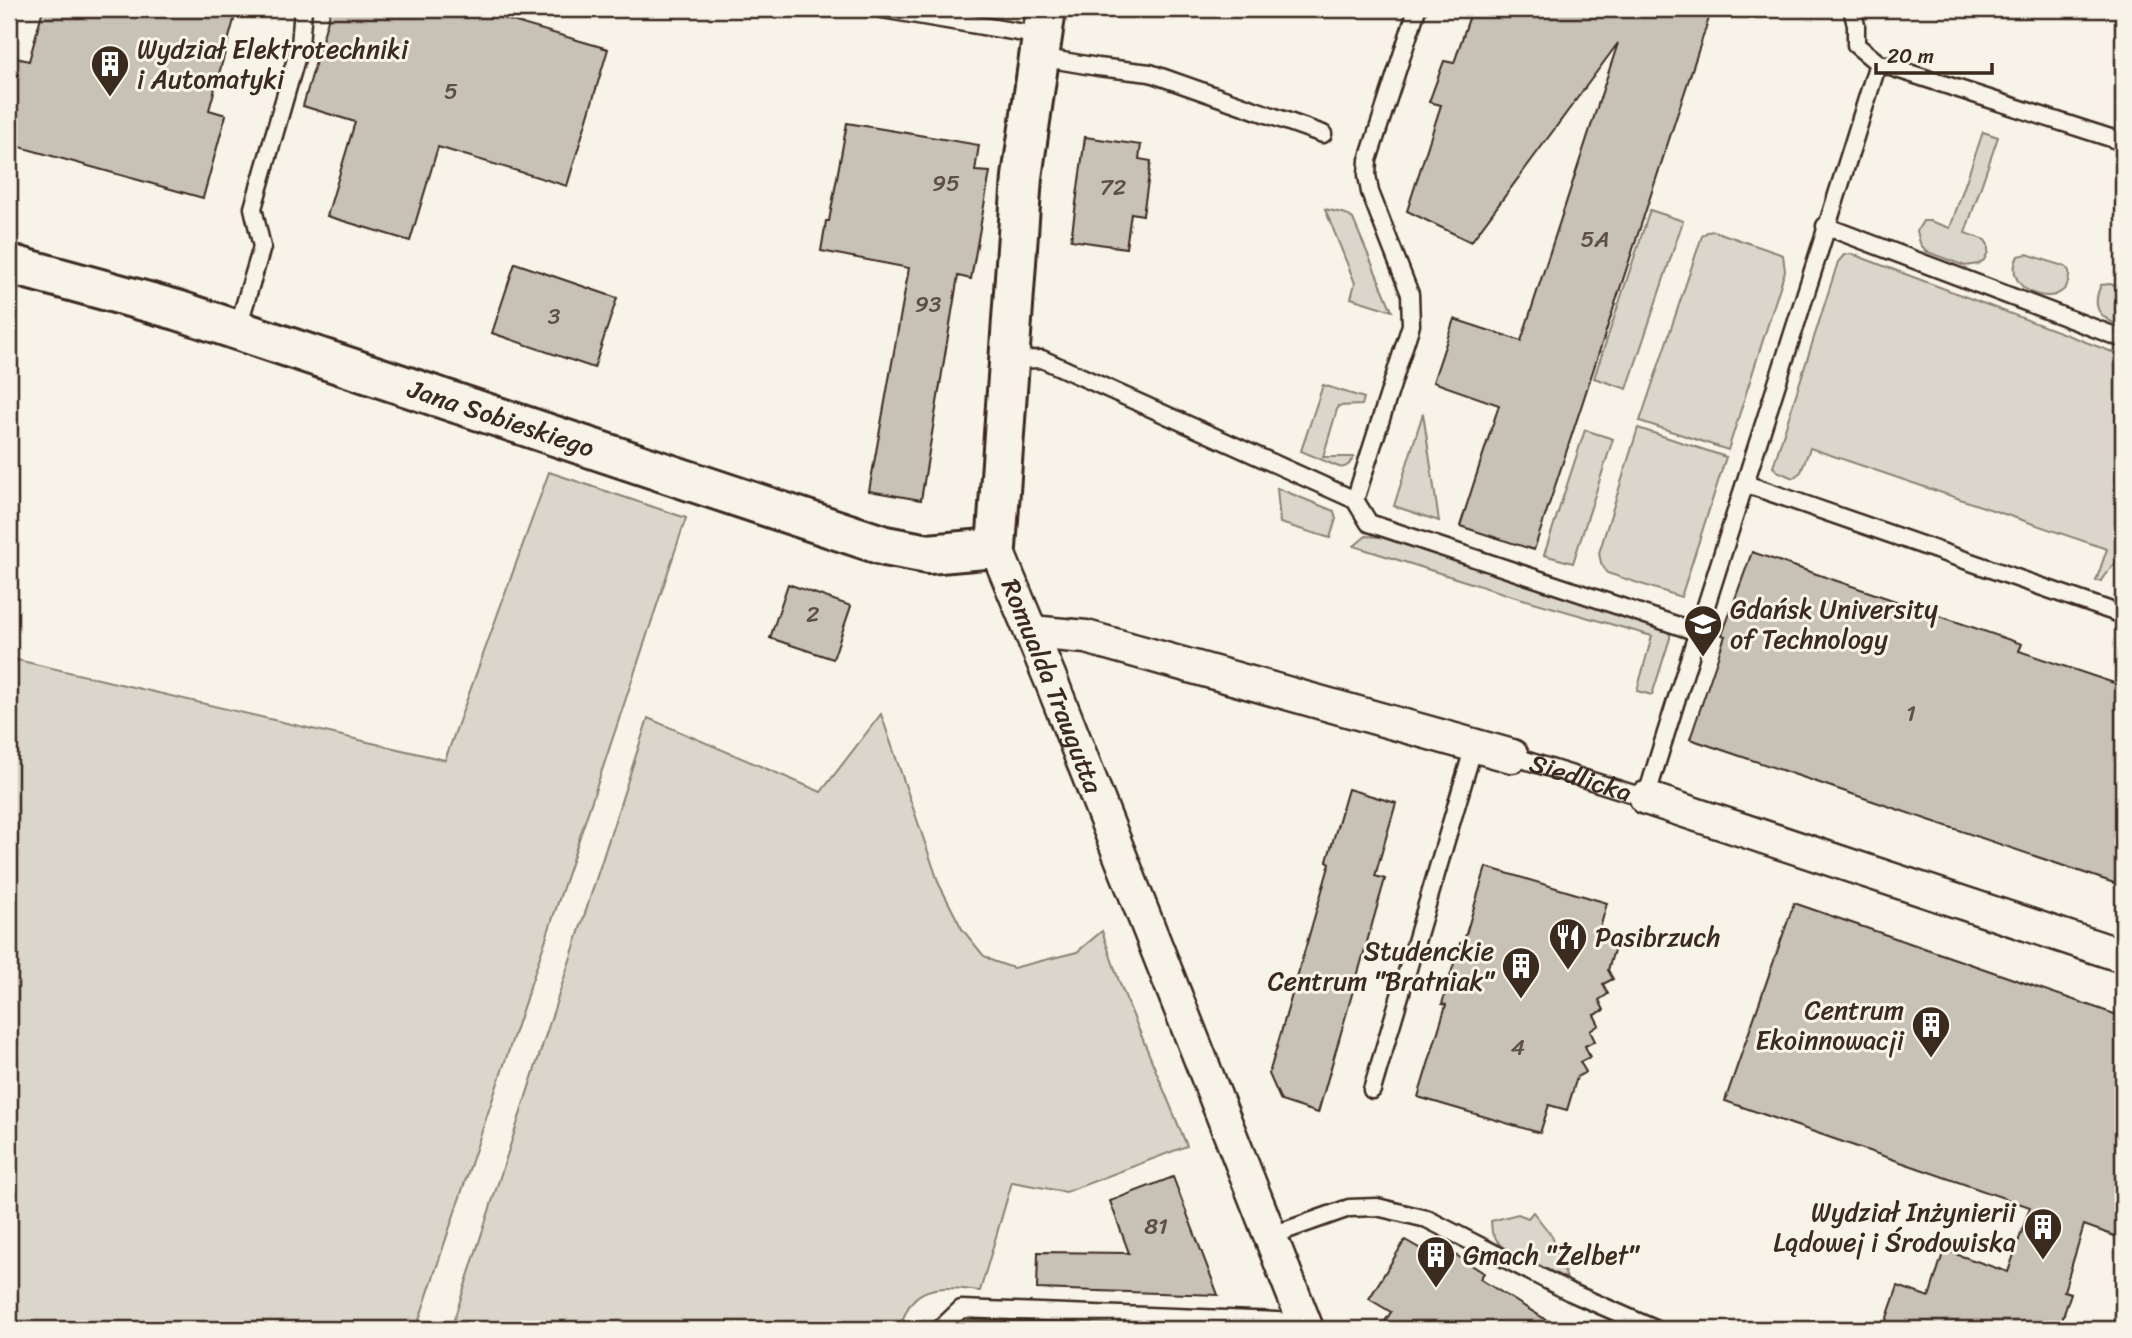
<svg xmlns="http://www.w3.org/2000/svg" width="2132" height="1338" font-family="Sriracha,sans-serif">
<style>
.green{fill:#dbd6cb;stroke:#8b8074;stroke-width:2}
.building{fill:#c8c1b6;stroke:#3b2a1e;stroke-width:2}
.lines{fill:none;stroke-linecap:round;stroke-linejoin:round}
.lane-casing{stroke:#3b2a1e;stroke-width:21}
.street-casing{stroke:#3b2a1e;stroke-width:37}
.secondary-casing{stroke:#3b2a1e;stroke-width:44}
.lane{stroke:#f7f3e8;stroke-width:16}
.street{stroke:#f7f3e8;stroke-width:32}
.secondary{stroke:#f7f3e8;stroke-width:38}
.labels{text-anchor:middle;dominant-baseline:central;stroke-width:6;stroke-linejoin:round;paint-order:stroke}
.number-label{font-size:23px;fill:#5e5044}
.poi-label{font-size:26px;fill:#3b2a1e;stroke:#f7f3e8;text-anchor:start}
.street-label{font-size:26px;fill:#3b2a1e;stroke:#f7f3e8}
</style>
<rect width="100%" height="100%" fill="#f7f3e8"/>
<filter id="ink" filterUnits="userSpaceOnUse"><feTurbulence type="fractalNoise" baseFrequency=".0143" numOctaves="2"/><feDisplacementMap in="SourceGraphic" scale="14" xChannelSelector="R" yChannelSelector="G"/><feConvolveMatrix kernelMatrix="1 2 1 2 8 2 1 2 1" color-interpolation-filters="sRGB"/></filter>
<g filter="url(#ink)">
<g class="green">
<polygon points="1983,132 1998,137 1965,233 1985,240 1988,245 1988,252 1984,260 1978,264 1965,266 1925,251 1920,243 1917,231 1923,221 1930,221 1950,228"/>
<polygon points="1325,209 1346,214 1353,219 1392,311 1351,298 1355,283"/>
<polygon points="1650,210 1683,221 1627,389 1594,378"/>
<polygon points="1714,231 1783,255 1785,271 1728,450 1640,421 1702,236 1707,232"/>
<path d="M1852 254 2123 356V551C2119 564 2106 570 2101 581H2096L2107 549 1810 448 1801 472 1793 478 1777 471 1773 467 1838 262 1844 255Z"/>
<path d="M2027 254 2066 267 2069 271C2073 315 1998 295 2018 256Z"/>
<path d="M2110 284 2123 288V327C2101 319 2090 309 2101 285Z"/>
<path d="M1323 385 1364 398 1362 405 1338 406 1323 457H1354C1350 463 1347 469 1339 467L1301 451Z"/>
<polygon points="1423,413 1439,521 1394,506"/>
<polygon points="1638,428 1726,457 1681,597 1607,573 1601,563 1599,553"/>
<polygon points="1585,430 1613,439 1573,563 1544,555"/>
<polygon points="549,472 686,518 416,1329 9,1329 9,658 445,760"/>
<polygon points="1277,488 1334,511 1336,519 1330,538 1280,523"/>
<polygon points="1366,536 1381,537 1664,630 1670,634 1670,638 1652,695 1637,691 1652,636 1509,595 1354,546"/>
<path d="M881 714 939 884 962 929 983 955 993 961 1013 968 1077 952 1102 931 1120 984 1187 1146 1066 1192 1012 1182 980 1291C955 1288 922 1281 908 1308 904 1315 902 1322 899 1329H451L648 718 821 792Z"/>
<polygon points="1533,1212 1552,1236 1567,1279 1501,1246 1492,1233 1491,1221 1518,1214 1528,1218"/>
</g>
<g class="building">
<polygon points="43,9 237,9 209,110 226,115 203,198 9,144 9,56 29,61"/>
<polygon points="331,9 471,9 608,49 567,186 438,147 410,241 327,216 355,122 303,106"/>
<polygon points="1472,9 1712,9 1534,550 1460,526 1499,405 1433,382 1454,319 1521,341 1618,43 1471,242 1407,211 1441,105 1429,102 1444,61 1454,63"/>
<polygon points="847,123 979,145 975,171 990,172 971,279 958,276 921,500 869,491 909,268 821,251 826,221 829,221"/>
<polygon points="1085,137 1141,145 1139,159 1151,161 1143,215 1131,213 1126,248 1071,240"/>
<polygon points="515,263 617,298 594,368 492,333"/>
<polygon points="1752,552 2022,644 2019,651 2123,686 2123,886 1690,739 1725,636 1722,635"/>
<polygon points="788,584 851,606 833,659 770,638"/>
<polygon points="1348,789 1396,803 1375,876 1385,879 1318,1113 1281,1101 1269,1074 1330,863 1327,861"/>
<polygon points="1486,867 1607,903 1599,932 1618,937 1608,970 1613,979 1603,984 1608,994 1599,1000 1604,1010 1594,1015 1599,1025 1590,1031 1595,1041 1585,1046 1590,1057 1580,1062 1586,1072 1577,1077 1567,1110 1549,1105 1540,1133 1418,1097 1446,1005 1442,1004 1460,943 1463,944"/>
<polygon points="1794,903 2123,1017 2123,1239 2084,1225 2064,1291 2071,1293 2059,1329 1883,1329 1898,1286 1929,1297 1944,1250 2008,1272 2030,1207 1725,1101"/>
<polygon points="1173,1177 1218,1295 1037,1289 1038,1252 1129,1253 1110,1201"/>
<polygon points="1405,1240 1428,1253 1434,1241 1484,1273 1480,1279 1561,1329 1380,1329 1391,1312 1369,1299"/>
</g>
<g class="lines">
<g class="lane-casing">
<g id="lane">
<polyline points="882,9 1042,36"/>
<polyline points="1852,9 1856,25 1856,45 1878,63 2123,142"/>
<polyline points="1039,57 1098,67 1150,73 1323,134"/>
<polyline points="1825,226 2123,339"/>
<polyline points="237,330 262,247 253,208 300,45 303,9"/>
<polyline points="1011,360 1042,359 1355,500 1369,523 1697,632"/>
<polyline points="1746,484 2123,615"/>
<polyline points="1355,500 1411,325 1410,294 1370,192 1367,175 1368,160 1417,9"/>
<path id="s1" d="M1512 756 1646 798C1721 552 1803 308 1878 63"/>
<polyline points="1372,1090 1474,746"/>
<polyline points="1270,1236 1349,1208 1377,1207 1427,1219 1570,1292 1655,1329"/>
<polyline points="940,1329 961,1309 1304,1322"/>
</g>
</g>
<g class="street-casing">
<g id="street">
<path id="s2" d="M996 548 1052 683 1307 1329"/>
<polyline points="1031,632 1086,637 1512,756"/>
<polyline points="1646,798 2123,956"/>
</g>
</g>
<g class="secondary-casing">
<g id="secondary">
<path id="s3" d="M9 264 177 310 885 546 928 554 996 548 1022 177 1046 9"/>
</g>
</g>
<use href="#lane" class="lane"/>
<use href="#street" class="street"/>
<use href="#secondary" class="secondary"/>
</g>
</g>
<defs>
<g id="building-pin" transform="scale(2.0125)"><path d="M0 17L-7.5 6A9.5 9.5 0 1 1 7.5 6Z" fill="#3b2a1e" stroke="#f7f3e8"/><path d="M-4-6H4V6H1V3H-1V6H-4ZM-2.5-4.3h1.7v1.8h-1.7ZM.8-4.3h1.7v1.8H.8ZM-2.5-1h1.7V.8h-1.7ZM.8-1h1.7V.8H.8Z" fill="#fff"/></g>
<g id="university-pin" transform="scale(2.0125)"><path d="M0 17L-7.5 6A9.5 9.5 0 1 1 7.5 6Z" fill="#3b2a1e" stroke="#f7f3e8"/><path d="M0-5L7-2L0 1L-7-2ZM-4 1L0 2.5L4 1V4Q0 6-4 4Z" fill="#fff"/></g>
<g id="restaurant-pin" transform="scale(2.0125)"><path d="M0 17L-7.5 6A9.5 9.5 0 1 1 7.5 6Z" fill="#3b2a1e" stroke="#f7f3e8"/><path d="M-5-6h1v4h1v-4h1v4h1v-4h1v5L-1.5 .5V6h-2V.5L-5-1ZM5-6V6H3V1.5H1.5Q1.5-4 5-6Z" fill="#fff"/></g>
</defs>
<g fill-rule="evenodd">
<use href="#building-pin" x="110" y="64"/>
<use href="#university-pin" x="1703" y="624"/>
<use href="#restaurant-pin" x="1568" y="937"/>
<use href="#building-pin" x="1521" y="966"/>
<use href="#building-pin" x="1931" y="1025"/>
<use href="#building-pin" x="2043" y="1227"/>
<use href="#building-pin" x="1436" y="1255"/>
</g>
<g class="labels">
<g class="number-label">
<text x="451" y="91">5</text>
<text x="946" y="183">95</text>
<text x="1113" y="187">72</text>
<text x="1595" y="239">5A</text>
<text x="928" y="304">93</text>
<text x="554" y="316">3</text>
<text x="813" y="614">2</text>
<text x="1911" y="713">1</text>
<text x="1518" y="1047">4</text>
<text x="1156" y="1226">81</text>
</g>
<g class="poi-label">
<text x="137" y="49">Wydział Elektrotechniki<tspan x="137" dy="30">i Automatyki</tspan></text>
<text x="1730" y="609">Gdańsk University<tspan x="1730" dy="30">of Technology</tspan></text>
<text x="1595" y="937">Pasibrzuch</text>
<text x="1494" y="951" text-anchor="end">Studenckie<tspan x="1494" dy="30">Centrum "Bratniak"</tspan></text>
<text x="1904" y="1010" text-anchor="end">Centrum<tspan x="1904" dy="30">Ekoinnowacji</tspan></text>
<text x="2016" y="1212" text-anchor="end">Wydział Inżynierii<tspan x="2016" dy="30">Lądowej i Środowiska</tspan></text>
<text x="1463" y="1255">Gmach "Żelbet"</text>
</g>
<g class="street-label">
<text stroke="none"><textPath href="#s3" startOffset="516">Jana Sobieskiego</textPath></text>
<text stroke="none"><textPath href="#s2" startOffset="149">Romualda Traugutta</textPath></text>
<text stroke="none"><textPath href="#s1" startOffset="72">Siedlicka</textPath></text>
</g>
</g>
<rect width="2132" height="1338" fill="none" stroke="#f7f3e8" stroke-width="35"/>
<rect x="18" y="18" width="2097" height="1303" fill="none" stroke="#3b2a1e" stroke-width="2.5" filter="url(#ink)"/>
<path d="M1876 63v10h116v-10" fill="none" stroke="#3b2a1e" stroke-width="3.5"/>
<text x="1887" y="63" font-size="21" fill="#3b2a1e" stroke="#f7f3e8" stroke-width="5" paint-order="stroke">20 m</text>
</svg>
